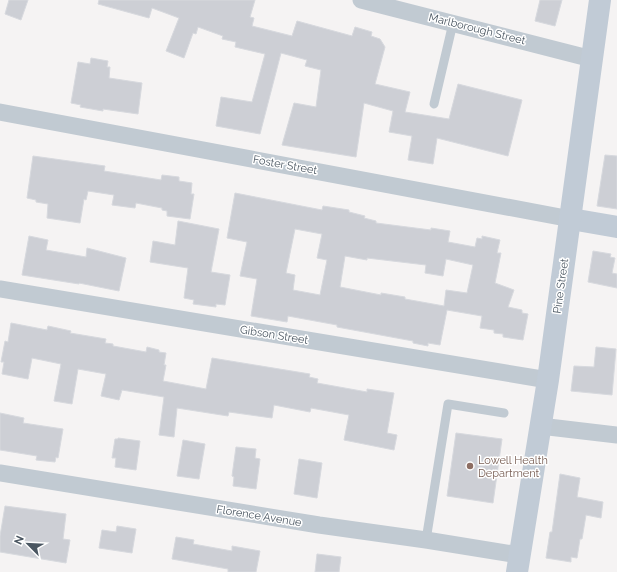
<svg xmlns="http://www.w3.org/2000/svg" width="617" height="572" font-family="Raleway,sans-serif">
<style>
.building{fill:#cdcfd5;stroke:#d7d9de;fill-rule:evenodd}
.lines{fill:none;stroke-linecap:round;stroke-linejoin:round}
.lane{stroke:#c1cad2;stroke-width:9}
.street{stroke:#c1cad2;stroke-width:17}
.secondary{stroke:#c1cbd6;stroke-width:22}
.education-dot{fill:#8d6e63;stroke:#fff;stroke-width:1.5}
.labels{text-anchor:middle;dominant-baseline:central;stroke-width:3;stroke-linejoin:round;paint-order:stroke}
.street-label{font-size:11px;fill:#4a5661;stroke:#fff}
.education-label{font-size:11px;fill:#785e54;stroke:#fff;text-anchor:start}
</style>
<rect width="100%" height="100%" fill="#f5f3f3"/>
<g class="building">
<polygon points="9,0 28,0 21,20 5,14"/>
<polygon points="99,0 255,0 250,17 254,18 252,26 292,36 297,21 352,36 355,27 372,32 371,36 380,39 385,47 375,84 410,92 405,112 449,119 458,84 522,100 508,156 437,138 433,164 408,160 412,136 389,132 393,111 364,103 356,157 282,145 294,103 316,107 321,70 305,66 307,60 281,53 260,134 216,126 221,97 252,102 265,54 235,47 236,42 222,39 223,36 198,27 196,34 193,33 184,58 166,51 179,18 152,8 149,18 98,4"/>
<polygon points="540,0 562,0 555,26 535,21"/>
<polygon points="91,58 108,61 107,67 110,67 109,78 142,83 138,114 103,109 103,111 80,107 81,105 71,103 78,62 90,64"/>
<polygon points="605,155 617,156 617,209 597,206"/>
<polygon points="33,156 105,166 104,171 161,180 162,175 179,177 179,181 192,183 191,194 194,194 190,219 167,216 167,211 162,210 162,208 136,203 135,208 112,205 114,195 88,191 86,200 84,199 80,223 47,218 48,204 36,202 36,200 27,198"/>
<path d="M235 193 322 210 323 206 349 210V212L365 216 364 218 376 221V223L431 230V228L450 231 448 242 475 247 477 238 482 239V236L500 240 497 253H501L495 283 514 290 508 307 522 310V313L528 314 523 340 503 337V334L494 333V330L480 328 482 316 447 310 440 345 428 343V346L413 343V341L337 327V325L288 316 287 322 251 316 257 279 240 276 247 242 227 238ZM295 229 322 234 317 258 327 260 320 295 293 290 295 275 286 273ZM345 256 367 260V258L426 265 425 273 443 276 446 259 473 265 467 293 446 290 444 306 405 299V297L381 293V295L340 287Z"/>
<polygon points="178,221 219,229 211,272 230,275 225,305 216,304 216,307 193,304 194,300 184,298 188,268 150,262 153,241 175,245"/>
<polygon points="29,236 48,240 46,250 86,257 87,248 126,258 119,291 79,283 79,284 22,275"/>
<polygon points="593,251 611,254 610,257 615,258 612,273 617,274 617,288 588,282"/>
<polygon points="11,323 47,330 48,326 71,331 70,333 106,339 105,343 113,344 113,346 146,352 147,347 159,350 159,352 166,353 164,365 166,365 163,381 206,389 212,358 310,374 309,377 318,379 317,383 367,392 367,389 394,393 387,433 397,435 394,450 344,440 349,415 311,408 310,412 274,405 272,418 229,412 228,416 177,408 174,437 159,435 164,397 122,390 119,400 101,396 106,374 78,369 72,404 54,401 61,364 32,358 28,379 2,374 4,362 1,362 5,341 8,342"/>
<polygon points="596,347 616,349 612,395 571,391 574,366 594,367"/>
<polygon points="0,413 24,418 23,423 63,429 58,458 56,457 55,462 36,460 37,456 0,450"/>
<polygon points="456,433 502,439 493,503 447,496"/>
<polygon points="118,438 140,441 136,470 115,467 116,458 112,458 115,439 118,439"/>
<polygon points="183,440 205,444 199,479 177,476"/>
<polygon points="236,447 256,449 255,458 260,459 256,489 233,486 234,477 232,476"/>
<polygon points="299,459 322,463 317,498 294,494"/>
<polygon points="560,474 580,478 577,497 603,502 601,518 586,515 582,539 580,539 577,558 571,557 571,562 546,558 550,532 552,532"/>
<polygon points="5,506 66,514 63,539 70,540 66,563 0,552 0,536"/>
<polygon points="117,526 136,529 132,553 99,548 102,530 116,532"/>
<polygon points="176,537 194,540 193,544 232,551 232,546 260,551 256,572 228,572 228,569 172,559"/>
<polygon points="317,554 341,557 339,572 315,572"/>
</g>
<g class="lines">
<g class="lane">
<polyline points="434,104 453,23"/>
<polyline points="426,540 448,404 504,413"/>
</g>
<g class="street">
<polyline points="361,0 592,59"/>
<polyline points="0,112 571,219"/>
<polyline points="0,289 548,380"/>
<polyline points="540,426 617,435"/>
<polyline points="0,473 319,525 426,540 519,555"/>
</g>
<g class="secondary">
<polyline points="571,219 617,227"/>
<polyline points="517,572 548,380 600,0"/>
</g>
</g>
<circle class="education-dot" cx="470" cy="466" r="4"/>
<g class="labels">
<g class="street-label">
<text transform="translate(477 29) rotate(14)">Marlborough Street</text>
<text transform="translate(285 165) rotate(10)">Foster Street</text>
<text transform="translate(561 286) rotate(-82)">Pine Street</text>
<text transform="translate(274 335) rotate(9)">Gibson Street</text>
<text transform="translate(259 516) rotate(9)">Florence Avenue</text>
</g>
<g class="education-label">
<text x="478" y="460">Lowell Health<tspan x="478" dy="13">Department</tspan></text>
</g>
</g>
<g transform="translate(28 544) rotate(294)" stroke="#ffffff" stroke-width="3" paint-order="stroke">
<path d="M0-3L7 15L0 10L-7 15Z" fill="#4a5661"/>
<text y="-6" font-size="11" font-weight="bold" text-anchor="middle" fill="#4a5661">N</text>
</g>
</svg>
